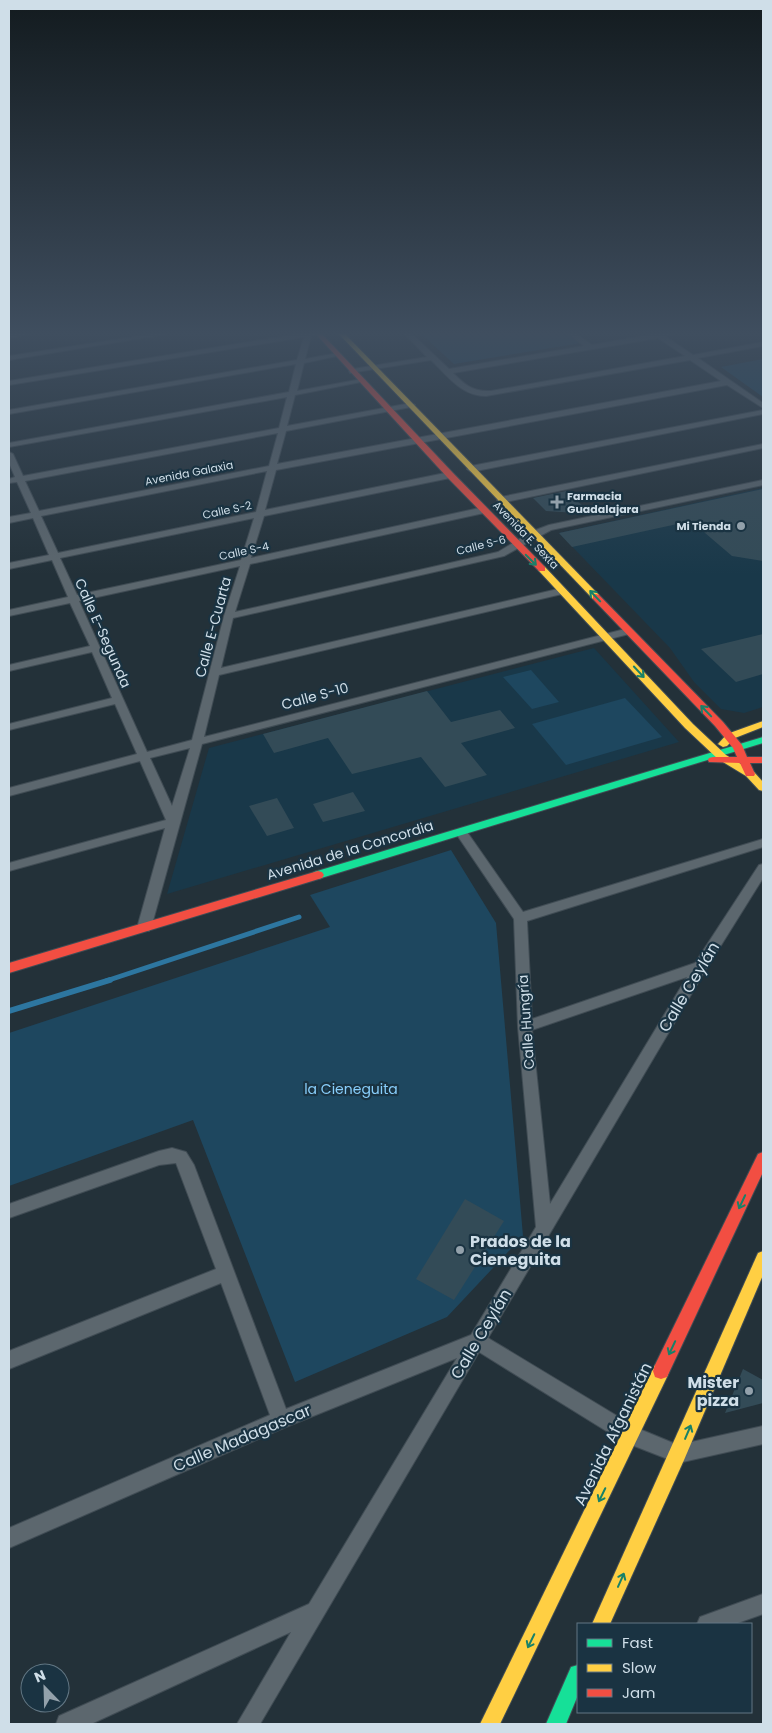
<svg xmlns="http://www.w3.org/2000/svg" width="772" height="1733" font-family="Poppins,sans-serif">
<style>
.built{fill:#193849}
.green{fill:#1e475f}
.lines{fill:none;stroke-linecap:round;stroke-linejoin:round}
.stream-far1{stroke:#2d76a0;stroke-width:5}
.stream{stroke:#2d76a0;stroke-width:6}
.building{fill:#334b57}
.street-casing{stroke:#404c54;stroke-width:2}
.fast-casing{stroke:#404c54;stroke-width:2}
.slow-casing{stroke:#404c54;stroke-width:2}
.jam-casing{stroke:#404c54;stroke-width:2}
.street{fill:#5c676e;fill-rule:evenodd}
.fast{fill:#16e098;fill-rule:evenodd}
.slow{fill:#ffcf43;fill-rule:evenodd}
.jam{fill:#f24e42;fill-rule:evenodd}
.oneway{stroke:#188169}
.poi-dot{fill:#93a1ab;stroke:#1a3342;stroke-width:2}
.labels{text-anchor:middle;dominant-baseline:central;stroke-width:4.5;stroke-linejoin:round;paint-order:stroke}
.far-street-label{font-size:11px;fill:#cfdee8;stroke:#1a3342}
.far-poi-label{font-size:11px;font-weight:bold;fill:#cfdee8;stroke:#1a3342;text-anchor:start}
.street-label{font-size:14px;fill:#cfdee8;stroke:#1a3342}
.park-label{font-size:14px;fill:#88cefb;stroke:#1a3342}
.near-street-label{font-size:16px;fill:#cfdee8;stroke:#1a3342}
.near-poi-label{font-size:16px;font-weight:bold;fill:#cfdee8;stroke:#1a3342;text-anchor:start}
</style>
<rect width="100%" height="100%" fill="#233139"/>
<g class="built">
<polygon points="763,488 763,707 744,713 721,709 694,682 670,648 559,533"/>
<polygon points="594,648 679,742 167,894 209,748"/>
</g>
<g class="green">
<polygon points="420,333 568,333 581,343 454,364"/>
<polygon points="763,359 763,397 721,367"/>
<polygon points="531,670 559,702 532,709 503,677"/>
<polygon points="625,698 662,737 566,765 532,724"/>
<polygon points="451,850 496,923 523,1236 447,1317 295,1382 193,1120 9,1186 9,1033 330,927 310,895"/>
</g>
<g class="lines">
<polyline class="stream-far1" points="106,981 299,917"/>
<polyline class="stream" points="9,1011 110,980"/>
</g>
<g class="building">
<polygon points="763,489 763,561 732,556 691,521 572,547 559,533"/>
<polygon points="566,491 592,514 546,511 533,498"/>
<polygon points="763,634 763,674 736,682 701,649"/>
<polygon points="427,691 451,722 500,710 515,728 461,743 487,775 445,787 421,757 352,774 328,738 274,753 263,734"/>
<polygon points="353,792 365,811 323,822 313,804"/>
<polygon points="277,798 294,828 267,836 249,806"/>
<polygon points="465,1199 504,1221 454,1300 416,1279"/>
<polygon points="743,1369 763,1380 763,1403 725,1413"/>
</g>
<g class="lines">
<g class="street-casing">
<g id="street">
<polygon points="18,333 34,333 9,338 9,334"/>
<polygon points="158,333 173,333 9,360 9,356"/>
<path d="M304 333H318L311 336 305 359 338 353 342 355 304 363 297 391 362 379 366 381 295 395 287 426 411 403 415 405 411 407 286 431 277 464 721 381 690 360 486 396C461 396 448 376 431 360L350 373 349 371 353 369 427 357 404 333H411L449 369 584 346 568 333H575L592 345 653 334V333H675L665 336 693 355 763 342V346L698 358 763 403V408L727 385 276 470 265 510 450 472 454 475 450 478 264 516 251 558 484 507 488 510 484 513 250 564 235 612 498 552 533 531 549 525 763 480V485L551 530 504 556 233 618 221 668 562 588 567 591 562 594 219 675 204 737 629 628 634 631 633 633 202 744 151 928 149 931H139L137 928 165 828 9 871V863L166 820 140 761 9 796V788L137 754 115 704 9 730V724L112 698 92 652 9 671V665L90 646 70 603 9 616V610L68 597 52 560 9 569V563L49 555 33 518 9 523V517L31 513 17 482 9 483V479L15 477 9 463V452L13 454 23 476 279 428 287 397 9 447V443L289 392 296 364 9 414V410L297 360 304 337 9 385V381ZM658 338 685 356 491 391C473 392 465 385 453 373ZM278 433 269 466 39 511 25 481ZM267 471 256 512 58 553 41 516ZM254 518 241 560 77 595 60 558ZM240 566 224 616 192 740 147 752 79 601ZM190 748 172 806 150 758Z"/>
<polygon points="763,410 763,414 471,472 467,469 471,466"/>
<polygon points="763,444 763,448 501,503 497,500 501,497"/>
<path d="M461 828 465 829 523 912 763 839V847L527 921 532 1019 695 963 759 865 763 864V878L705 971 488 1338 637 1428 678 1445 763 1426V1444L678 1463 624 1442 479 1352 260 1724H237L291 1632 91 1724H56L59 1716 309 1604 457 1358 286 1427 9 1548V1528L270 1415 221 1283 9 1369V1351L216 1269 176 1163 159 1165 9 1218V1204L159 1151 172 1148 186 1152 194 1165 286 1409 471 1335 536 1227 518 1027 514 919 455 832ZM687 977 550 1204 532 1030Z"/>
<polygon points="763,1594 763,1614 735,1624 697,1624 700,1617"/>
</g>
</g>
<g class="fast-casing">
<g id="fast">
<polygon points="763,737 763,743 318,879 312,875 314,872"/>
<polygon points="578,1665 578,1695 566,1724 546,1724 571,1667"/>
</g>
</g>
<g class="slow-casing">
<g id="slow">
<polygon points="338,333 344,333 599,595 599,599 593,599"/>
<polygon points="542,566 545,567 693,724 726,755 754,772 763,782 763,791 759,790 746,776 718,759 685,728 539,571 538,569"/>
<polygon points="763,721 763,727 735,738 727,746 723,747 718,744 727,734"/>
<polygon points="763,1251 763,1275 684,1460 610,1624 592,1624 758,1253"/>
<polygon points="661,1363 667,1365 669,1371 667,1377 500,1724 480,1724 655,1365"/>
</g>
</g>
<g class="jam-casing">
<g id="jam">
<polygon points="315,333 321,333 453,473 545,567 545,571 539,571 447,477"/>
<polygon points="596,594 599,595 723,722 742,745 747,757 763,757 763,763 750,763 755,774 754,776 746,776 740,763 709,762 708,760 709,758 713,757 737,757 733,748 715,726 593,599 593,595"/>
<polygon points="318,871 322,872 324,875 322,878 9,973 9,963"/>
<polygon points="763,1152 763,1172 667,1377 661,1379 655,1377 653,1371 655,1365 758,1154"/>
</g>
</g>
<use href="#street" class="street"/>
<use href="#fast" class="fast"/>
<use href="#slow" class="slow"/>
<use href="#jam" class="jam"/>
</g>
<defs><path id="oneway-shaft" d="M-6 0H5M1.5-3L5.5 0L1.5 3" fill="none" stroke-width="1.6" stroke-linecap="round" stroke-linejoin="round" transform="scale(1.25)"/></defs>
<g class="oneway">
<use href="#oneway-shaft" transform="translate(531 560) rotate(45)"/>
<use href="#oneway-shaft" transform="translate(595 596) rotate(-134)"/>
<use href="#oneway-shaft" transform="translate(639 672) rotate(47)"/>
<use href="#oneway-shaft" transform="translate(706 711) rotate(-134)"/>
<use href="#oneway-shaft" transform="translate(742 1202) rotate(115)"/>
<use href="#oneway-shaft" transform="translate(672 1348) rotate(115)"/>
<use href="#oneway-shaft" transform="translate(688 1432) rotate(-67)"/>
<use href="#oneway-shaft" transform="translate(602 1495) rotate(116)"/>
<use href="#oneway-shaft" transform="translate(621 1580) rotate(-66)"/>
<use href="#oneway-shaft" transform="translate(531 1641) rotate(116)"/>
</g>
<linearGradient id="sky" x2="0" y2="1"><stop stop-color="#131b1f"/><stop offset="0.58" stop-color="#3f4e5f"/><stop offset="1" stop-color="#3f4e5f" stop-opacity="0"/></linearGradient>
<rect width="772" height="575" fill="url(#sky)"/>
<g class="poi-dot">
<path d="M554.5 494.5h5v5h5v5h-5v5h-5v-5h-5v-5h5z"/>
<circle cx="741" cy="526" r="5"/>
<circle cx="460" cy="1250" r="5"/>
<circle cx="749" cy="1391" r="5"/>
</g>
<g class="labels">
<g class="far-street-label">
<text transform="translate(189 473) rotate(-11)">Avenida Galaxia</text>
<text transform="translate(227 510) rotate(-12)">Calle S-2</text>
<text transform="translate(526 535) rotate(46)">Avenida E. Sexta</text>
<text transform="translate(481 545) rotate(-14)">Calle S-6</text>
<text transform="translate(244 551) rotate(-12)">Calle S-4</text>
</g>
<g class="far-poi-label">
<text x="567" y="496">Farmacia<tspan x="567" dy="13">Guadalajara</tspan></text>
<text x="731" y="526" text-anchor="end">Mi Tienda</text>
</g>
<g class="street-label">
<text transform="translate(213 627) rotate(-75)">Calle E-Cuarta</text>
<text transform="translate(103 633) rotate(66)">Calle E-Segunda</text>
<text transform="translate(315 696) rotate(-15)">Calle S-10</text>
<text transform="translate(350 850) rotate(-17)">Avenida de la Concordia</text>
<text transform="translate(526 1022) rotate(-94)">Calle Hungría</text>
</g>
<g class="park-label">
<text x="351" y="1089">la Cieneguita</text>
</g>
<g class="near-street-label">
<text transform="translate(689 987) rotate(-59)">Calle Ceylán</text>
<text transform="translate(481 1334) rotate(-59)">Calle Ceylán</text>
<text transform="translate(613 1434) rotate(-64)">Avenida Afganistán</text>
<text transform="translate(242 1438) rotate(-23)">Calle Madagascar</text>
</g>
<g class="near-poi-label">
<text x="470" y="1241">Prados de la<tspan x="470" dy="18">Cieneguita</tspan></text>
<text x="739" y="1382" text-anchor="end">Mister<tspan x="739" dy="18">pizza</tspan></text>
</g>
</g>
<rect width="772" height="1733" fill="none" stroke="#cfdee8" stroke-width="20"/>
<rect x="577" y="1623" width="175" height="90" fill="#1a3342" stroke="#627784"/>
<rect x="587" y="1639" width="25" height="8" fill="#16e098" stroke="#627784"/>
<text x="622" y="1648" font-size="15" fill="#cfdee8">Fast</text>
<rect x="587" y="1664" width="25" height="8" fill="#ffcf43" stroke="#627784"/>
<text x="622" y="1673" font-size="15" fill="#cfdee8">Slow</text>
<rect x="587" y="1689" width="25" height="8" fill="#f24e42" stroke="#627784"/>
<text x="622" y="1698" font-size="15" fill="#cfdee8">Jam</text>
<g transform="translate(45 1688) rotate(337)"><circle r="24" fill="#1a3342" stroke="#627784"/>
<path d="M0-4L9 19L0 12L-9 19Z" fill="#93a1ab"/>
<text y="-8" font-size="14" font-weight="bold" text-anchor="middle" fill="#cfdee8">N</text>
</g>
</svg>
